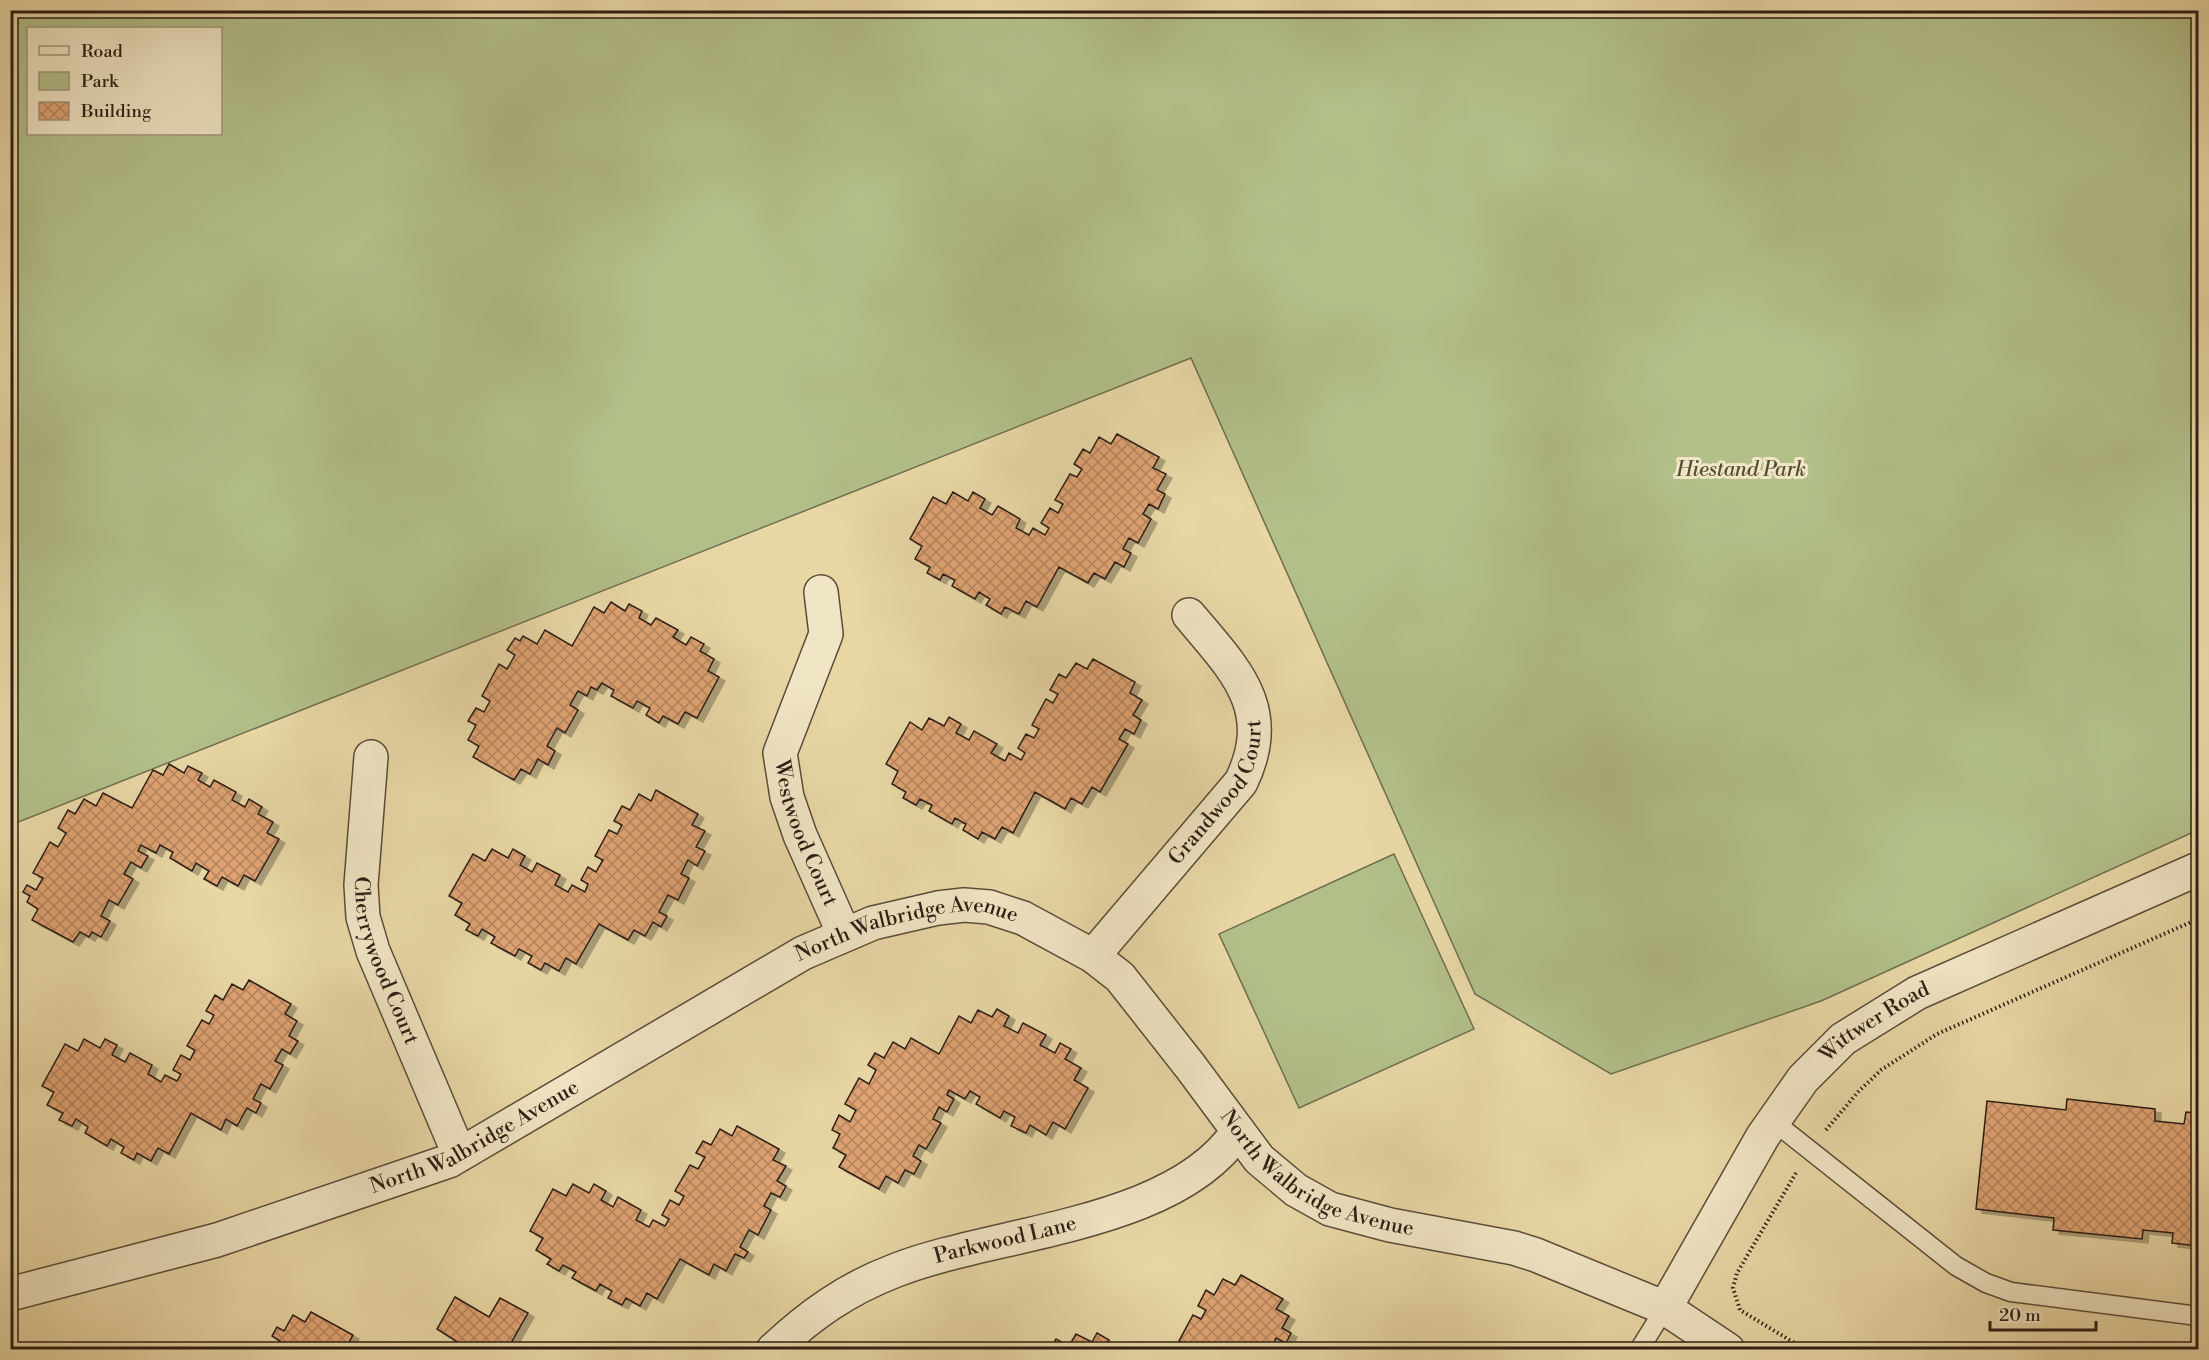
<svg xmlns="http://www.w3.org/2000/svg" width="2209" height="1360" font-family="'Libre Bodoni',serif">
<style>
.park{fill:#b2bf89;stroke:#6f6e4f;stroke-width:1.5;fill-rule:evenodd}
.building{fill:url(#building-cross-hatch);stroke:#2c1e15;stroke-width:1.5;filter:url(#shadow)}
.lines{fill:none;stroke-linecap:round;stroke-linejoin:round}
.service-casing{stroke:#5b4c39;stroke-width:21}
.minor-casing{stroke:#5b4c39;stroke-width:36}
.path{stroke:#2c1e15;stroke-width:4;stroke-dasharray:1.5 3;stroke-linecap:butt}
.service{stroke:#f0e5c4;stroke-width:18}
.minor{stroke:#f0e5c4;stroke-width:33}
.labels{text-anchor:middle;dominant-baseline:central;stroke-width:6;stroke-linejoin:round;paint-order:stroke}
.park-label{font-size:21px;font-style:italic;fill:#544e38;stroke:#f0e5c4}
.street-label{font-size:21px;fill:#2c1e15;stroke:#f0e5c4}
</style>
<defs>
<pattern id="building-cross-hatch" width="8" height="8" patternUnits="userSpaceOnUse" patternTransform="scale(1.5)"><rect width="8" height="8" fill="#dfa373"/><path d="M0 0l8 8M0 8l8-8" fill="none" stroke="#b5845d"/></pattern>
<filter id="shadow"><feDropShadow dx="6" dy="4" stdDeviation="0" flood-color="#0004"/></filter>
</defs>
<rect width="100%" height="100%" fill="#e8d7a5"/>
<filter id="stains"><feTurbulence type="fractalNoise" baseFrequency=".00333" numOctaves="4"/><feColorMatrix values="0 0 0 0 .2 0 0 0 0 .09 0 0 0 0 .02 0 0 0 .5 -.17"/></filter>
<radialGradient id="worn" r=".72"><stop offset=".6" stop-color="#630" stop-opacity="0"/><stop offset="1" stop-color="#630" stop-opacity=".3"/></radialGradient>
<g class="park">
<path d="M11 10 2198 11V830L1821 1001 1611 1074 1475 994 1191 358 11 825ZM28 28H220V134H28Z"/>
<polygon points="1394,854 1474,1029 1299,1108 1219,934"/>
</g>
<g class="building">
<polygon points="1117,434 1159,457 1153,468 1166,474 1157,490 1165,494 1158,509 1149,504 1143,514 1151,519 1138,543 1129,538 1123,549 1131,553 1124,567 1115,562 1105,579 1094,573 1088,583 1059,567 1037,607 1026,601 1019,614 1005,607 1001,614 986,605 990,599 979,592 975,599 952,586 955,580 943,574 940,580 927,573 930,567 915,559 922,546 910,539 933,497 946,504 953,492 968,501 973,492 985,499 980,508 992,515 998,506 1020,519 1016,528 1029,535 1033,528 1045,535 1049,528 1041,523 1050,508 1058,513 1063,504 1055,500 1070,474 1077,477 1082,469 1074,464 1083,449 1090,453 1099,437 1111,444"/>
<polygon points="611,602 625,611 629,604 642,611 639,618 651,625 656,618 678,630 673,637 686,645 691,637 704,644 700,651 714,659 708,671 719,677 697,718 685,712 678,724 663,716 659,723 646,715 650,708 637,701 633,708 611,696 614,690 602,683 597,690 591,687 587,696 578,691 570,705 578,710 565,733 557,728 547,746 555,751 548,765 538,759 530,774 521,769 514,780 473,757 479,746 468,740 476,725 468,721 476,708 484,712 490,701 482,696 499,664 507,669 515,655 507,650 515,638 520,641 523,636 537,644 545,630 572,646 594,607 604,613"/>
<polygon points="1093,659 1135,682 1130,693 1142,700 1133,715 1141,720 1134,734 1125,729 1119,739 1128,744 1100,792 1092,787 1082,804 1071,798 1065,809 1035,792 1013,833 1002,827 995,839 982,832 978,839 963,830 966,824 955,818 952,824 929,811 932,805 920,799 916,805 903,798 906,792 892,784 898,771 886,764 910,722 922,730 929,718 944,726 949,717 961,724 956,733 969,740 974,731 997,744 991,753 1005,761 1009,753 1021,760 1025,753 1018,748 1026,734 1034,738 1039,729 1032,725 1046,699 1053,703 1058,694 1050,690 1059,674 1066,678 1076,663 1087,669"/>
<polygon points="169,764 184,773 188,766 202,773 198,780 210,787 214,780 236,792 232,800 245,807 249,799 262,807 258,814 273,822 267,833 279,839 255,881 244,875 238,886 222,877 217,886 204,879 209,871 196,863 192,871 170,858 173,852 160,845 156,853 141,845 138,851 148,856 141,868 131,862 124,874 133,879 118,905 109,900 101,916 110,921 101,937 92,932 89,937 80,932 73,942 32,920 38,909 27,902 30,896 23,892 27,885 36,890 43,878 33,873 50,842 58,847 66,833 58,828 68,810 75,814 84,799 96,806 103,793 132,808 153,770 163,775"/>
<polygon points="656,790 698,814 692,825 705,831 696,847 705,851 697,866 688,860 681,874 689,878 678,900 668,895 659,912 667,916 661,927 653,922 645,936 634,930 628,940 599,924 576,964 566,958 559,971 545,963 541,970 528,963 532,956 519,949 515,956 491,943 495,937 482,929 478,936 466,930 470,924 455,915 462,903 449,896 473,854 485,861 492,849 508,858 513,849 525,856 520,865 532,872 537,863 560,875 555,885 568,892 572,885 585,892 588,884 581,880 588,867 596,872 603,860 595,856 609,830 617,834 622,825 614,821 622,806 630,810 639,794 651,801"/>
<polygon points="249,980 291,1004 285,1014 297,1021 289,1036 298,1041 290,1054 282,1049 275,1061 283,1065 270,1089 261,1084 253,1099 261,1103 256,1113 247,1108 237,1126 226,1119 221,1130 191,1113 169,1154 158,1148 151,1161 137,1153 134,1160 121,1153 124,1147 111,1139 107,1146 85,1133 88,1127 76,1119 72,1126 59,1120 63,1113 47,1105 54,1092 42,1086 65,1044 78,1051 84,1039 100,1048 105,1039 117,1045 112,1055 125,1062 130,1053 152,1065 148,1074 161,1082 165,1075 177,1081 181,1074 173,1070 181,1055 190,1060 195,1050 187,1046 202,1020 209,1024 214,1015 206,1011 215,995 223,1000 232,984 243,990"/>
<polygon points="997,1009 1009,1016 1004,1026 1018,1033 1023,1023 1046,1035 1040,1045 1055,1053 1060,1043 1071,1049 1065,1059 1081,1068 1074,1080 1088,1088 1065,1129 1053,1122 1046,1135 1030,1125 1026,1133 1011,1126 1015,1117 1004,1111 1000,1118 976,1104 980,1097 970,1091 965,1099 949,1090 947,1095 954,1099 947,1112 939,1107 933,1119 941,1123 926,1149 919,1145 913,1156 921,1161 914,1174 905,1170 898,1183 886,1176 879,1189 839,1167 846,1155 833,1148 840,1134 832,1130 839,1115 850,1122 856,1110 845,1104 859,1078 869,1084 876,1070 868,1065 875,1053 884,1058 893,1042 905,1049 911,1038 939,1054 959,1016 971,1023 978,1010 992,1017"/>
<polygon points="2067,1099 2155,1109 2155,1121 2184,1124 2186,1112 2198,1113 2198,1246 2172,1243 2173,1233 2143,1230 2142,1239 2053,1230 2054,1218 1976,1209 1987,1101 2066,1110"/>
<polygon points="737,1126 779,1149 773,1160 786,1166 777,1181 786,1186 780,1197 771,1193 764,1206 771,1210 758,1235 749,1230 740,1247 748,1252 744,1258 735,1254 726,1271 714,1264 709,1275 680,1259 657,1299 647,1293 640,1306 626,1298 622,1305 608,1298 612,1291 600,1284 596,1291 572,1278 576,1272 563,1265 559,1271 547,1264 551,1259 536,1250 543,1238 530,1231 553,1189 566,1196 573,1184 589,1193 594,1184 606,1191 601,1200 613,1207 618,1197 641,1210 636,1220 649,1227 653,1220 665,1226 669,1219 662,1215 670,1200 679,1205 684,1196 675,1191 690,1165 698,1169 705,1157 696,1153 703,1141 711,1145 720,1129 732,1136"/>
<polygon points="1241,1275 1283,1299 1276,1309 1289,1316 1282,1328 1291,1333 1286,1343 1276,1338 1270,1350 1185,1350 1187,1345 1179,1341 1193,1315 1201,1319 1206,1310 1198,1306 1206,1290 1214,1295 1223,1279 1235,1285"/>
<polygon points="455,1297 489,1317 500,1298 528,1313 507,1350 470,1350 437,1329"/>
<polygon points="311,1312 353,1335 347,1346 354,1350 275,1350 280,1341 272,1336 277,1327 284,1331 293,1315 305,1322"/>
<polygon points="1097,1333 1109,1340 1104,1350 1050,1350 1056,1339 1069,1346 1076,1334 1092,1342"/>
</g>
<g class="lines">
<g class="service-casing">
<g id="service">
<polyline points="1773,1121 1956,1266 1986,1283 2011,1292 2198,1316"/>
<polyline points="1639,1350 1665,1308"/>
</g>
</g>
<g class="minor-casing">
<g id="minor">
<path id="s1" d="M821 592 826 634 780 753 787 797 800 835 844 934"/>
<path id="s2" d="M371 757 361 885 363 917 373 951 459 1154"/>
<path id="s3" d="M1093 956 1241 782C1277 708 1234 669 1189 615"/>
<path id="s4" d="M10 1294 217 1240 449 1161 803 953 873 923 938 908 964 905 989 907 1023 918 1093 956 1120 977 1190 1066 1259 1159 1296 1190 1330 1209 1390 1225 1514 1248 1536 1255 1665 1308 1728 1350"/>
<path id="s5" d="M1665 1308 1763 1136 1803 1079 1843 1039 1917 993 2198 869"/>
<path id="s6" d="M773 1350C810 1315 847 1289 894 1271 994 1231 1175 1227 1238 1131"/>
</g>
</g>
<g class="path">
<polyline points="1826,1130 1858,1092 1881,1070 1937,1034 2198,919"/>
<polyline points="1796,1173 1737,1273 1733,1288 1740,1310 1806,1350"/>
</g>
<use href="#service" class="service"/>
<use href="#minor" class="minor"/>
</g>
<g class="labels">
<g class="park-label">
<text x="1741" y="470">Hiestand Park</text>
</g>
<g class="street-label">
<text stroke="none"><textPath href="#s3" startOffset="208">Grandwood Court</textPath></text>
<text stroke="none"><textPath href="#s1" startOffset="254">Westwood Court</textPath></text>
<text stroke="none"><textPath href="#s4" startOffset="978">North Walbridge Avenue</textPath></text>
<text stroke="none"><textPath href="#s2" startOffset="208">Cherrywood Court</textPath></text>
<text stroke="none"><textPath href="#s5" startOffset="360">Wittwer Road</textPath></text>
<text stroke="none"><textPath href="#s4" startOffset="492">North Walbridge Avenue</textPath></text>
<text stroke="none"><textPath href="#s4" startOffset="1500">North Walbridge Avenue</textPath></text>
<text stroke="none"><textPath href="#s6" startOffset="261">Parkwood Lane</textPath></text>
</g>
</g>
<rect width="2209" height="1360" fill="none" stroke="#e8d7a5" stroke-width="36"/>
<rect x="12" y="12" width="2185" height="1336" fill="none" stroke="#2c1e15" stroke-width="3"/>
<rect x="18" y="18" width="2173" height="1324" fill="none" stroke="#2c1e15" stroke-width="1.5"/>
<rect x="27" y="27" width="195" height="108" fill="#f0e5c4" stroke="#a2957e" stroke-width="1.5"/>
<rect x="39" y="46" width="30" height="9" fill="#f0e5c4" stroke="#a2957e" stroke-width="1.5"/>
<text x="81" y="57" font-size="18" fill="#2c1e15">Road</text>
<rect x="39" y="72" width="30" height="18" fill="#b2bf89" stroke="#a2957e" stroke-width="1.5"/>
<text x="81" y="87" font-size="18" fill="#2c1e15">Park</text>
<rect x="39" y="102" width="30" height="18" fill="url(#building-cross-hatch)" stroke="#a2957e" stroke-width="1.5"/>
<text x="81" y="117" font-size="18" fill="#2c1e15">Building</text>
<path d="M1990 1321v9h106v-9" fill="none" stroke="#2c1e15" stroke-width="3"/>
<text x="1999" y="1321" font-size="18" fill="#2c1e15" stroke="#f0e5c4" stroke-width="4.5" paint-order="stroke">20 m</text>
<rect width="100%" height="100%" filter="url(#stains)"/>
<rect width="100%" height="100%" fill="url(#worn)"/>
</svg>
